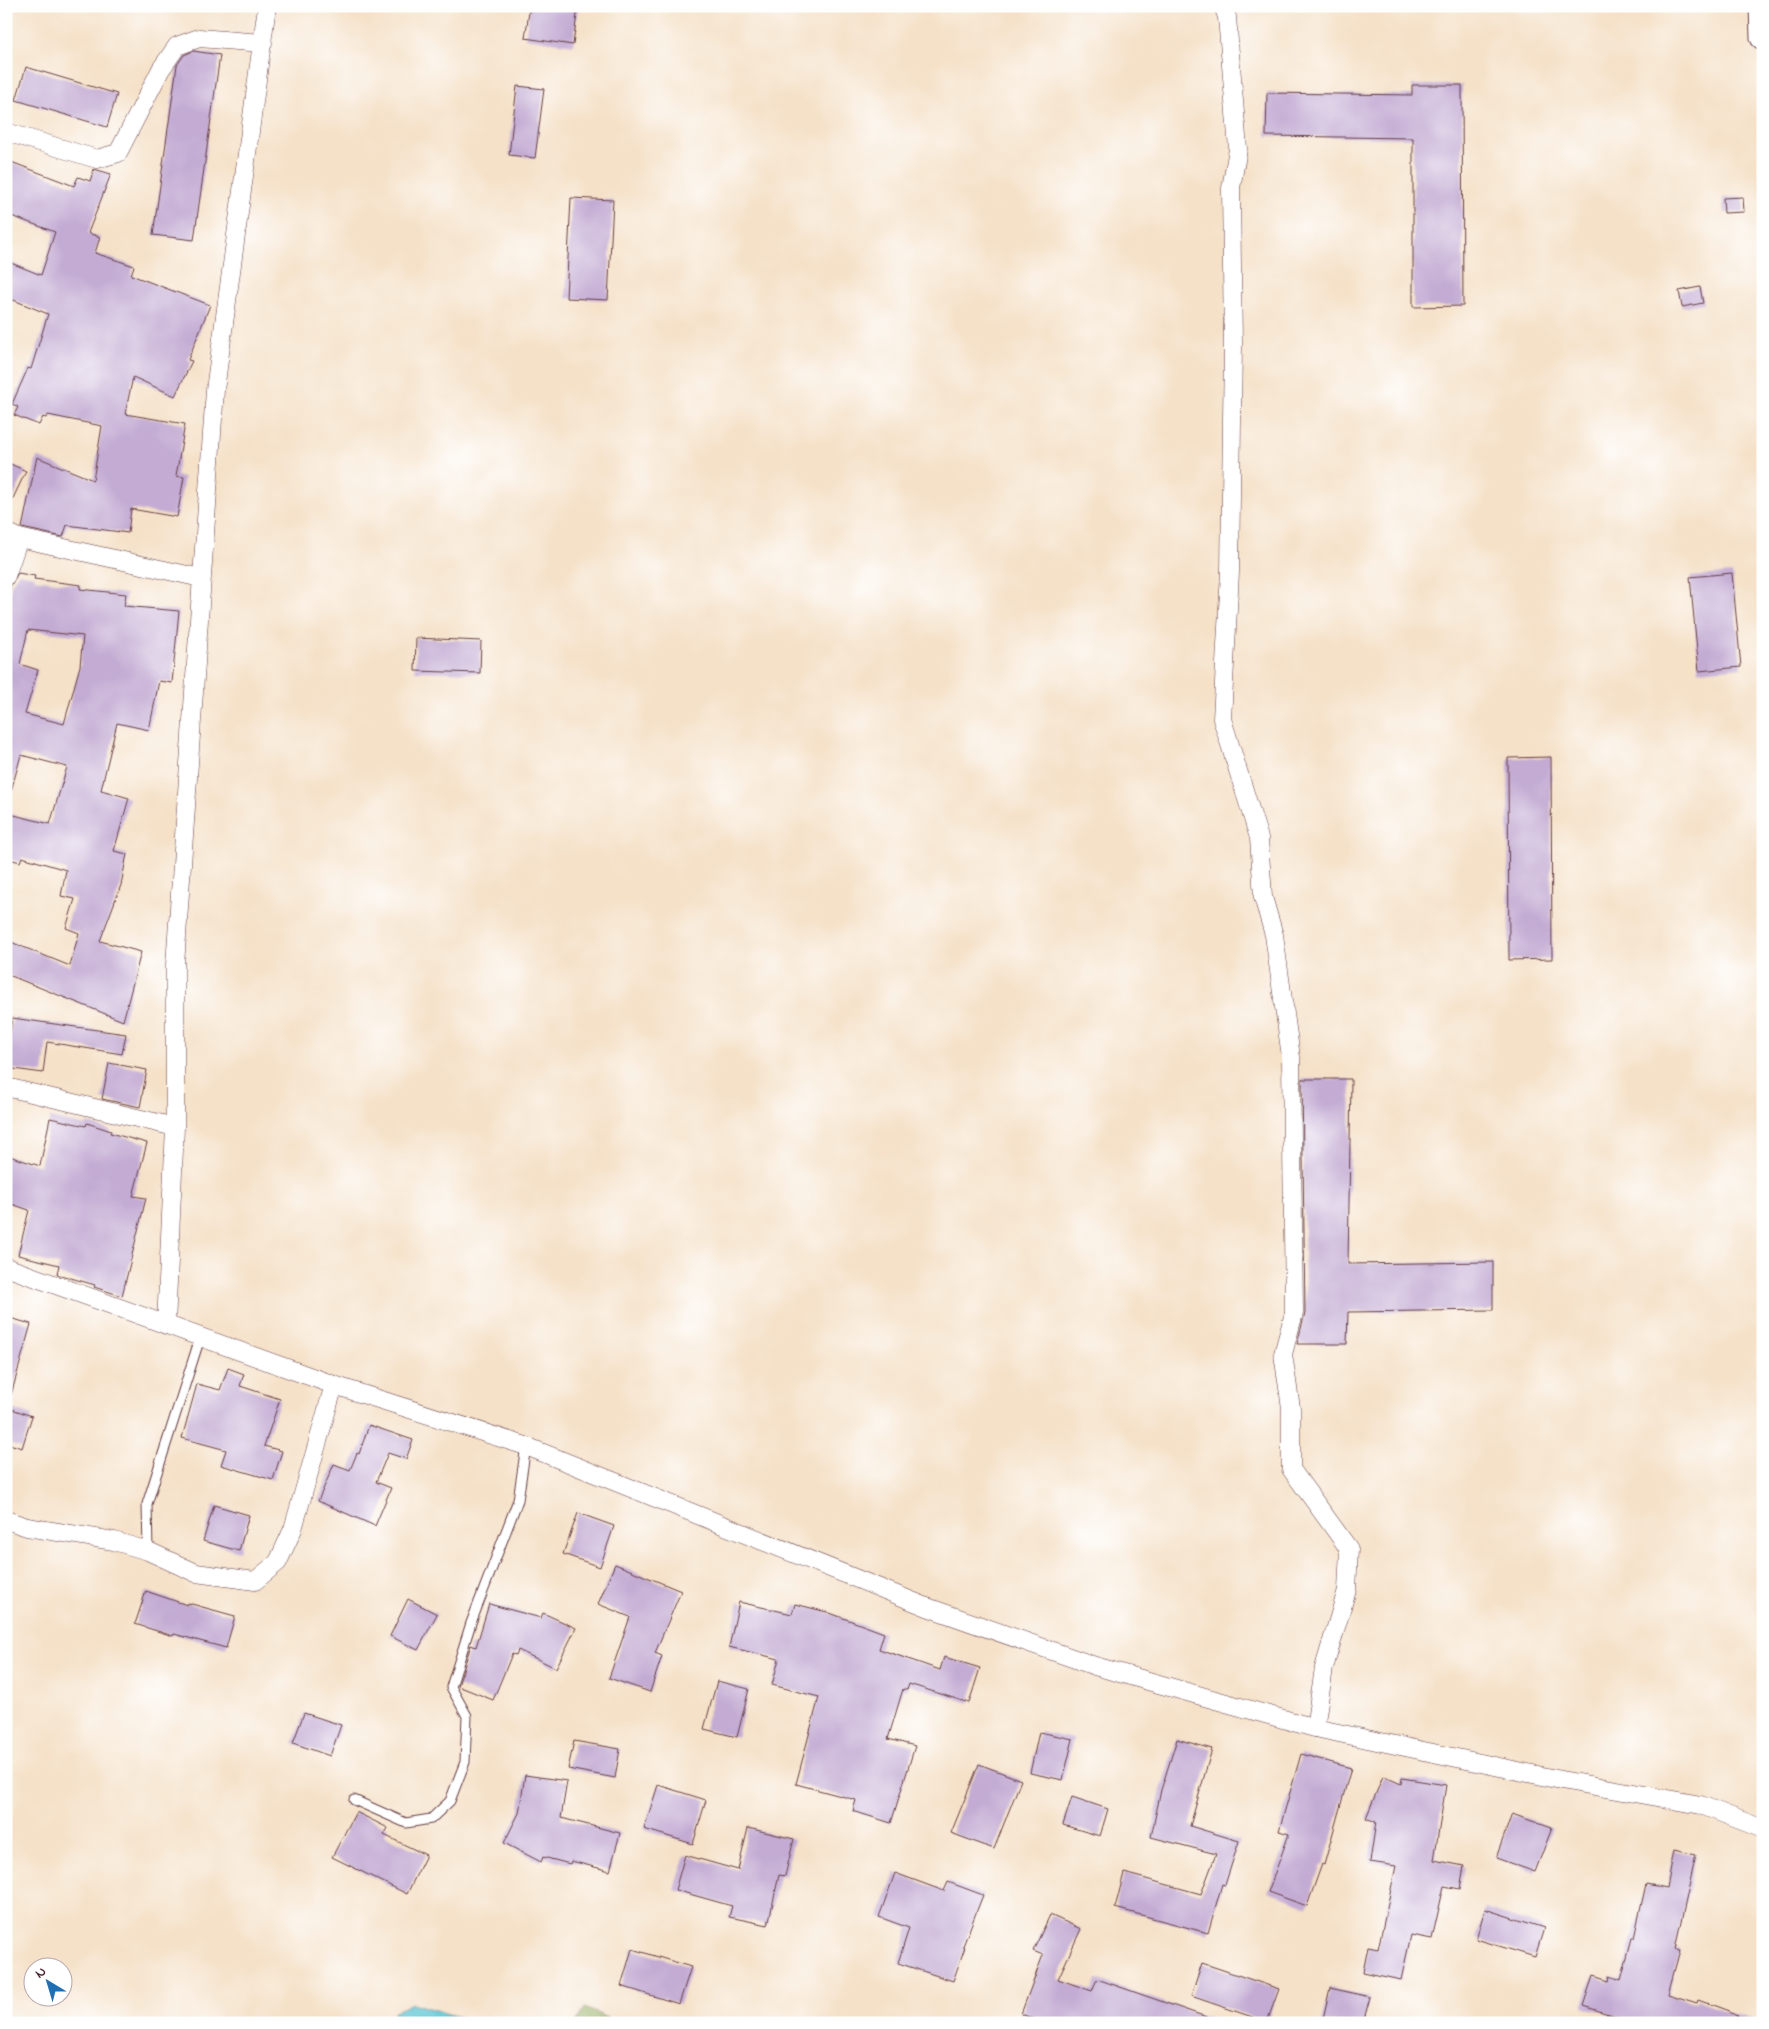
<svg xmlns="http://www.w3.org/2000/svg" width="1769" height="2029" font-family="'Indie Flower',sans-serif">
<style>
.forest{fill:#93ac5c;stroke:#6e6644}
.water{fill:#59c4d3;stroke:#52727f}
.building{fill:#c3abd3;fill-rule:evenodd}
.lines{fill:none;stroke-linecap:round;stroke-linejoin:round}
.lane-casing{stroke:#643c43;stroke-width:11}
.street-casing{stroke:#643c43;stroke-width:19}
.secondary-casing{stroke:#643c43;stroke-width:27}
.lane{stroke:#fff;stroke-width:9}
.street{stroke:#fff;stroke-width:18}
.secondary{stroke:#fff;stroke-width:25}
</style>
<rect width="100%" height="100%" fill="#fff"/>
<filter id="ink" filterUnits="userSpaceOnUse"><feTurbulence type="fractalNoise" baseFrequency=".02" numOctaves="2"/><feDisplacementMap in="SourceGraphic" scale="10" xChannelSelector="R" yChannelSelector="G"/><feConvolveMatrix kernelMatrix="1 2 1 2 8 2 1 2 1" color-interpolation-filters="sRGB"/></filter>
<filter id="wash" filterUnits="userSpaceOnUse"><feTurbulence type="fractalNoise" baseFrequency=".0096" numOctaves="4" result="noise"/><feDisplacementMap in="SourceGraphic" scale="20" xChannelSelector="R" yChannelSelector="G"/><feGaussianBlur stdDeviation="1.12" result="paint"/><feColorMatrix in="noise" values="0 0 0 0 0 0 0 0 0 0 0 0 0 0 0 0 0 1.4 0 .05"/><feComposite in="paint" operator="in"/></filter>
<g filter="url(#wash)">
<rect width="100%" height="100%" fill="#f5e1c8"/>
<polygon class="forest" points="584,2008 620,2023 576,2023"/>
<polygon class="water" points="412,2003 478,2023 392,2023 395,2011"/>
<g id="blocks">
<g class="building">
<polygon points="530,6 578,6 573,45 525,38"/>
<polygon points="193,51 220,55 194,240 153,235 177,65 184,55"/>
<polygon points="26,67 117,94 107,127 16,100"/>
<polygon points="1412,85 1462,85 1463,306 1413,307 1413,138 1266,136 1267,93 1412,95"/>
<polygon points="517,86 544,89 535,158 509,155"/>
<polygon points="6,160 74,186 78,177 90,181 94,169 111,174 88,233 100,237 95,253 134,266 131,275 210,305 188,360 192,361 175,396 133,377 125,414 185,424 176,476 184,477 177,517 131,509 128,533 67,525 63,537 22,528 37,457 93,480 102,426 48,415 46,418 43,417 39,425 14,415 18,407 12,404 28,368 31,369 48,314 6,297 6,261 41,275 55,232 6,214"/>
<polygon points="1743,197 1744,212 1724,213 1723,198"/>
<polygon points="571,198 613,200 608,300 566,298"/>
<polygon points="1700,287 1703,303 1682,307 1679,291"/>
<polygon points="6,462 26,471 6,513"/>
<path d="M18 573 35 576 34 579 81 585 80 589 126 594 124 606 179 611 172 683 159 681 149 730 117 723 101 790 129 798 114 851 127 854 121 885 100 941 141 952 123 1021 6 974V940L70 966 79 933 66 928 75 899 61 896 66 870 22 857 20 862 6 858V813L50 824 67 767 21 755 11 791H6V606L11 585ZM28 630 83 636 80 666 64 724 25 714 38 670 20 664Z"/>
<polygon points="1732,573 1741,667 1699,671 1690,577"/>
<polygon points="416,638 481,641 480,673 415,671"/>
<polygon points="1551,757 1552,959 1509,960 1508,758"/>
<polygon points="12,1018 126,1034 122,1054 47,1042 43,1073 6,1068"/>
<polygon points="109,1063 147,1070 140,1107 102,1099"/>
<polygon points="1302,1079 1351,1079 1348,1264 1493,1262 1493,1310 1348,1312 1347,1344 1297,1344 1305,1313"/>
<polygon points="50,1118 86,1126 87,1123 111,1131 110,1133 147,1143 133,1196 146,1198 122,1296 94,1287 95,1285 57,1274 59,1265 18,1255 29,1210 6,1202 6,1155 40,1166"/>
<polygon points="6,1317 31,1324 11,1395 6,1395"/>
<polygon points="228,1368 244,1374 240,1386 280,1399 264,1446 282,1451 273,1480 221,1465 226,1450 182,1438 197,1384 220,1390"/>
<polygon points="6,1407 32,1416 22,1448 6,1443"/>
<polygon points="369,1425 413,1440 406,1459 388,1453 376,1482 391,1488 375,1526 318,1501 334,1464 350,1470 357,1453 359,1454"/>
<polygon points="214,1505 249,1515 239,1551 203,1541"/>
<polygon points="578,1513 614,1526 600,1567 563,1554"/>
<polygon points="615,1564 681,1591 655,1653 662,1656 650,1692 609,1678 630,1617 598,1604"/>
<polygon points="146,1591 187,1605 188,1603 235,1616 226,1648 174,1634 173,1636 135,1624"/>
<polygon points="408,1599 437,1614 418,1650 390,1636"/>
<polygon points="739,1602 792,1614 795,1604 827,1612 884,1633 879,1649 940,1670 944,1657 980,1668 969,1703 909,1684 907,1690 903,1689 888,1739 915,1746 891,1823 853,1811 856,1800 796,1784 819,1697 772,1685 779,1659 729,1647"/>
<polygon points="489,1604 541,1618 543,1613 576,1628 556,1668 518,1650 516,1655 512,1654 493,1700 458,1686 471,1645 476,1647"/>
<polygon points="717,1681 749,1689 737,1737 704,1729"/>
<polygon points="304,1713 341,1725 330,1756 293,1743"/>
<polygon points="1039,1732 1073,1739 1063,1780 1030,1773"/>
<polygon points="1177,1739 1212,1749 1190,1826 1239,1841 1225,1885 1222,1884 1208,1933 1115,1908 1124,1873 1201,1894 1216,1854 1151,1837 1161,1790"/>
<polygon points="574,1741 620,1749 615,1778 568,1769"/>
<polygon points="1301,1754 1351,1768 1324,1865 1322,1864 1307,1906 1268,1892 1289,1834 1279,1831"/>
<polygon points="979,1764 1021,1780 994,1849 951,1833"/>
<polygon points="525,1775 567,1781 561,1818 620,1833 610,1871 571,1861 570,1864 543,1857 541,1862 504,1843 519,1813"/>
<polygon points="1383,1776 1401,1784 1402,1778 1446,1785 1434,1860 1464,1866 1460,1889 1444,1886 1432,1939 1411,1935 1401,1980 1363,1972 1368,1947 1378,1949 1396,1866 1370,1862 1376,1822 1366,1818"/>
<polygon points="658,1785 706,1800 693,1844 644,1829"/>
<polygon points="1072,1797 1108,1809 1100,1836 1063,1825"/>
<polygon points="356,1812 388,1828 384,1835 426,1855 407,1894 332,1857"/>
<polygon points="1512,1814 1552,1828 1535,1872 1496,1858"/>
<polygon points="748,1828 794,1839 785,1876 779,1875 768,1925 729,1917 732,1906 675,1890 685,1855 738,1870"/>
<polygon points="1674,1850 1696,1855 1675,1949 1680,1950 1668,1994 1697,2003 1698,2000 1755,2021 1754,2023 1637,2023 1583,2006 1593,1976 1609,1981 1610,1976 1621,1980 1632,1938 1634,1938 1646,1884 1667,1888"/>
<polygon points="895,1873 944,1891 948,1882 983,1895 963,1946 965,1947 953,1981 898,1963 909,1928 879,1917"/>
<polygon points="1485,1909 1544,1928 1535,1957 1476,1939"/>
<polygon points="1050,1915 1081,1929 1058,1979 1092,1991 1097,1979 1215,2020 1214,2023 1045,2023 1021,2014 1043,1955 1033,1951"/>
<polygon points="632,1949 691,1967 679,2004 621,1986"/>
<polygon points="1202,1963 1279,1989 1267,2022 1191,1996"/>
<polygon points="1330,1988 1370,1997 1363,2023 1322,2023"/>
</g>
</g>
</g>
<g filter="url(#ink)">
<use href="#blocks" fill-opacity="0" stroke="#643c43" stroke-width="1"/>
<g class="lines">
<g class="lane-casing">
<g id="lane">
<polyline points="148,1551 147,1504 200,1338"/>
<polyline points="354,1800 406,1823 431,1819 450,1801 465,1762 467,1716 451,1687 471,1623 518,1500 526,1446"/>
</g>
</g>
<g class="street-casing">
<g id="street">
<polyline points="1223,6 1227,17 1238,149 1231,188 1233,345 1230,572 1222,719 1259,838 1263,897 1274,935 1291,1057 1294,1313 1283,1354 1291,1408 1291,1469 1349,1549 1347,1590 1324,1668 1315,1728"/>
<polyline points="6,132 97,159 118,153 161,69 177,46 199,38 263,43"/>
<polyline points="6,532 19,538 201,578"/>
<polyline points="6,576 19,538"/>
<polyline points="6,1087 175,1127"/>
<polyline points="6,1267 334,1385 526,1446 927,1607 1095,1666 1315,1728 1561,1780 1701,1805 1763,1829"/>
<polyline points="166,1325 175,1127 175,965 215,390 267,6"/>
<polyline points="6,1520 27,1527 114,1541 148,1551 196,1573 255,1581 278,1562 293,1529 334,1385"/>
</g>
</g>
<g class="secondary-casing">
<polyline id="secondary" points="1762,6 1763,37"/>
</g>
<use href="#lane" class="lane"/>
<use href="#street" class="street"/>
<use href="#secondary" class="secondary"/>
</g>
</g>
<rect width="1769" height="2029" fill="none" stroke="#fff" stroke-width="25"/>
<g transform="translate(48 1982) rotate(322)"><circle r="24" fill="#ffffff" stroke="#b7a5aa"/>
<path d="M0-4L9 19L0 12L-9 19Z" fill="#1f6fb2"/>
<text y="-8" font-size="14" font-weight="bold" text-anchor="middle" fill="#4a1f2b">N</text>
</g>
</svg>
